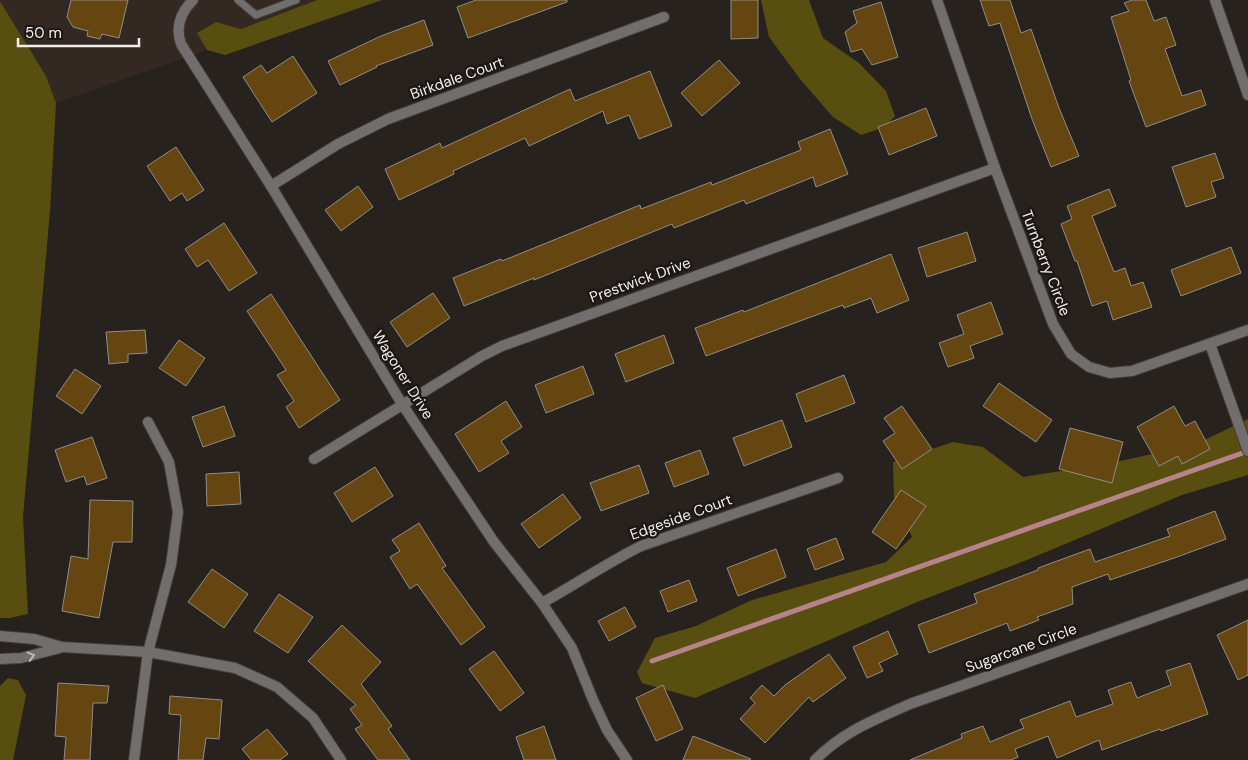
<svg xmlns="http://www.w3.org/2000/svg" width="1248" height="760" font-family="'DM Sans',sans-serif">
<style>
.built{fill:#332922}
.forest{fill:#584e10}
.lines{fill:none;stroke-linecap:round;stroke-linejoin:round}
.stream{stroke:#b7828a;stroke-width:5}
.building{fill:#654610;stroke:#908c87}
.lane-casing{stroke:#433e3b;stroke-width:9}
.street-casing{stroke:#433e3b;stroke-width:12}
.lane{stroke:#716e6d;stroke-width:7}
.street{stroke:#716e6d;stroke-width:10}
.oneway{stroke:#bdbab8}
.labels{text-anchor:middle;dominant-baseline:central;stroke-width:5;stroke-linejoin:round;paint-order:stroke}
.street-label{font-size:15px;fill:#f0edea;stroke:#1d1815}
</style>
<rect width="100%" height="100%" fill="#27221e"/>
<polygon class="built" points="0,0 317,0 241,29 216,22 198,33 207,50 56,103 46,76"/>
<g class="forest">
<polygon points="317,0 382,0 225,55 207,50 197,33 216,22 241,29"/>
<polygon points="761,0 809,0 823,38 859,63 886,91 895,116 885,127 861,135 833,117 800,79 769,37"/>
<polygon points="0,1 46,76 56,103 50,211 23,517 28,614 10,618 0,618"/>
<polygon points="1248,419 1248,475 1182,495 1027,560 917,602 695,698 642,683 637,672 655,638 696,626 752,600 886,562 912,537 894,497 893,462 953,442 983,447 1023,477 1111,463 1194,445"/>
<polygon points="8,678 18,680 26,695 13,760 0,760 0,686"/>
</g>
<g class="lines">
<polyline class="stream" points="652,661 1248,451"/>
</g>
<g class="building">
<polygon points="71,0 128,0 119,38 102,34 100,39 87,36 88,31 73,27 67,17"/>
<polygon points="476,0 567,0 567,2 468,38 457,7"/>
<polygon points="731,0 758,0 758,38 731,39"/>
<polygon points="980,0 1010,0 1021,33 1031,29 1059,108 1079,156 1051,167 1032,119 1000,23 989,26"/>
<polygon points="1132,0 1146,0 1154,21 1166,17 1176,45 1165,49 1182,96 1201,90 1206,105 1146,127 1129,81 1131,80 1111,17 1129,11 1124,3"/>
<polygon points="881,2 898,57 872,65 862,49 851,52 845,32 857,23 853,11"/>
<polygon points="424,20 433,45 376,66 377,67 340,85 328,61 381,36"/>
<polygon points="293,56 317,93 272,122 243,77 261,65 267,73"/>
<polygon points="719,60 740,83 702,116 681,93"/>
<polygon points="650,71 672,126 639,139 629,115 607,124 603,111 529,146 525,138 453,171 454,174 399,200 385,169 440,143 442,148 570,89 575,101"/>
<polygon points="926,108 937,136 889,155 878,127"/>
<polygon points="830,129 848,174 816,187 813,177 746,204 744,200 674,228 672,224 534,280 534,278 464,306 453,278 501,259 502,261 640,205 641,209 711,182 712,185 801,150 798,142"/>
<polygon points="176,147 204,190 187,201 182,193 170,201 147,166"/>
<polygon points="1215,153 1224,178 1211,182 1216,197 1186,207 1172,167"/>
<polygon points="358,186 373,207 341,231 325,210"/>
<polygon points="1109,189 1116,206 1092,216 1114,272 1125,268 1131,286 1143,282 1152,307 1113,320 1107,301 1092,306 1077,261 1075,261 1061,224 1072,219 1067,206"/>
<polygon points="224,223 257,273 229,291 208,260 197,267 185,249"/>
<polygon points="967,232 976,261 927,277 918,248"/>
<polygon points="1231,247 1241,273 1181,296 1171,270"/>
<polygon points="891,254 909,300 877,313 871,298 844,308 843,305 706,356 695,328 743,310 744,312"/>
<polygon points="433,293 450,318 407,347 390,322"/>
<polygon points="271,294 340,400 299,428 286,407 294,401 277,375 286,370 247,311"/>
<polygon points="991,302 1003,334 970,346 974,358 948,367 939,343 964,334 957,315"/>
<polygon points="145,330 147,353 128,354 128,362 109,364 106,332"/>
<polygon points="664,335 674,363 626,382 615,354"/>
<polygon points="179,340 205,358 186,386 159,368"/>
<polygon points="583,366 594,394 546,413 535,385"/>
<polygon points="75,369 101,386 82,414 56,396"/>
<polygon points="844,375 855,403 806,422 796,394"/>
<polygon points="999,383 1052,420 1036,442 983,406"/>
<polygon points="506,401 522,427 501,441 509,453 479,472 455,434"/>
<polygon points="224,406 235,436 203,447 192,417"/>
<polygon points="902,406 932,449 902,469 883,441 895,433 884,418"/>
<polygon points="1174,406 1185,426 1195,421 1210,449 1182,464 1178,456 1159,466 1137,427"/>
<polygon points="782,420 792,447 744,466 733,438"/>
<polygon points="1070,428 1123,442 1112,483 1059,469"/>
<polygon points="92,437 107,478 87,485 84,476 66,482 55,450"/>
<polygon points="700,450 709,474 674,487 665,463"/>
<polygon points="639,465 649,493 601,511 590,483"/>
<polygon points="375,467 393,496 352,522 334,493"/>
<polygon points="239,472 241,504 207,506 206,474"/>
<polygon points="901,490 926,506 896,549 872,532"/>
<polygon points="563,494 581,518 539,548 521,524"/>
<polygon points="90,500 133,501 132,542 113,542 99,618 62,611 71,556 88,559"/>
<polygon points="1215,511 1226,539 1177,557 1110,580 1108,574 1072,587 1073,604 1037,617 1039,620 1010,631 1007,623 929,653 918,625 977,603 974,594 1038,570 1038,568 1090,549 1095,562 1170,536 1167,529"/>
<polygon points="419,523 446,566 442,568 485,627 461,645 417,584 410,589 390,557 400,551 392,540"/>
<polygon points="836,538 844,559 815,570 807,549"/>
<polygon points="776,549 786,577 738,596 727,568"/>
<polygon points="212,569 248,594 224,628 188,602"/>
<polygon points="689,580 697,601 668,612 660,591"/>
<polygon points="279,594 313,617 288,653 254,631"/>
<polygon points="625,607 636,627 609,641 598,621"/>
<polygon points="1248,620 1248,675 1238,680 1217,635"/>
<polygon points="342,625 381,662 361,684 392,726 388,729 410,760 378,760 355,729 362,725 350,709 356,705 308,661"/>
<polygon points="888,631 898,654 879,663 883,671 867,678 853,647"/>
<polygon points="494,651 524,693 500,711 469,669"/>
<polygon points="829,654 846,678 813,702 809,697 765,743 740,719 755,703 750,698 762,685 774,696 785,685"/>
<polygon points="1190,663 1208,714 1161,731 1160,729 1102,750 1099,740 1057,758 1048,736 1015,749 1018,757 1011,760 910,760 962,738 961,734 983,726 990,742 1024,728 1020,720 1070,701 1076,717 1113,704 1108,690 1131,682 1137,698 1171,685 1166,671"/>
<polygon points="58,683 109,686 107,703 93,703 90,760 64,760 66,737 55,736"/>
<polygon points="663,685 683,729 656,741 636,698"/>
<polygon points="170,696 222,700 219,739 206,738 203,760 178,760 181,715 169,714"/>
<polygon points="544,726 556,760 524,760 516,737"/>
<polygon points="267,729 288,754 280,760 251,760 242,749"/>
<polygon points="693,736 751,759 750,760 683,760"/>
</g>
<g class="lines">
<g class="lane-casing">
<polyline id="lane" points="238,0 256,15 296,0"/>
</g>
<g class="street-casing">
<g id="street">
<path d="M193 0C180 13 175 27 181 44L271 186 402 404 494 542 542 603 572 648 593 700 607 730 627 760"/>
<polyline points="937,0 995,168 1053,324 1071,354 1089,367 1110,373 1132,371 1248,330"/>
<polyline points="1215,0 1248,95"/>
<polyline points="271,186 338,144 388,119 664,17"/>
<polyline points="1210,344 1248,451"/>
<polyline points="314,459 482,356 502,346 995,168"/>
<path d="M542 603C576 584 607 563 641 546L838 478"/>
<polyline points="0,636 34,639 62,647 148,652 235,668 277,687 313,718 341,760"/>
<polyline points="0,659 21,658 60,648"/>
<polyline points="134,760 148,652 171,565 178,512 169,462 148,422"/>
<path d="M815 760C844 731 874 720 910 704L1248 584"/>
</g>
</g>
<use href="#lane" class="lane"/>
<use href="#street" class="street"/>
</g>
<defs><path id="oneway-chevron" d="M-2-3.5L2.5 0L-2 3.5" fill="none" stroke-width="1.6" stroke-linecap="round" stroke-linejoin="round" transform="scale(1.25)"/></defs>
<use class="oneway" href="#oneway-chevron" transform="translate(31 656) rotate(-15)"/>
<g class="labels">
<g class="street-label">
<text transform="translate(457 78) rotate(-20)">Birkdale Court</text>
<text transform="translate(1046 263) rotate(69)">Turnberry Circle</text>
<text transform="translate(640 280) rotate(-20)">Prestwick Drive</text>
<text transform="translate(403 375) rotate(58)">Wagoner Drive</text>
<text transform="translate(681 517) rotate(-20)">Edgeside Court</text>
<text transform="translate(1021 648) rotate(-20)">Sugarcane Circle</text>
</g>
</g>
<path d="M18 38v8h121v-8" fill="none" stroke="#f0edea" stroke-width="2.5"/>
<text x="25" y="38" font-size="15" fill="#f0edea" stroke="#1d1815" stroke-width="4" paint-order="stroke">50 m</text>
</svg>
